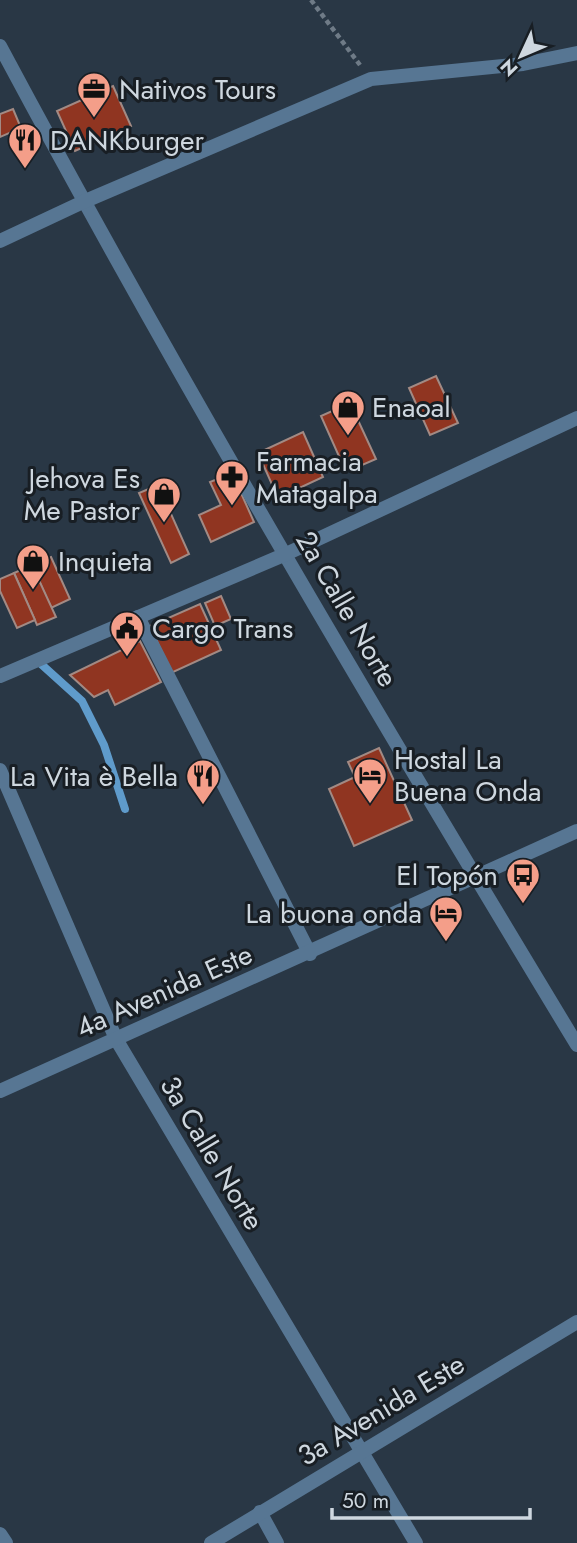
<svg xmlns="http://www.w3.org/2000/svg" width="577" height="1543" font-family="Jost,sans-serif">
<style>
.lines{fill:none;stroke-linecap:round;stroke-linejoin:round}
.stream{stroke:#5f9bcb;stroke-width:8}
.building{fill:#903521;stroke:#a28a84;stroke-width:2}
.path{stroke:#6f7b87;stroke-width:4.5;stroke-dasharray:5 3.5;stroke-linecap:butt}
.service{stroke:#577693;stroke-width:14}
.minor{stroke:#577693;stroke-width:14}
.tertiary{stroke:#577693;stroke-width:14}
.labels{text-anchor:middle;dominant-baseline:central;stroke-width:6;stroke-linejoin:round;paint-order:stroke}
.poi-label{font-size:28px;fill:#ced7df;stroke:#181e24;text-anchor:start}
.street-label{font-size:28px;fill:#ced7df;stroke:#181e24}
</style>
<rect width="100%" height="100%" fill="#293745"/>
<g class="lines">
<polyline class="stream" points="41,664 82,701 104,745 125,809"/>
</g>
<g class="building">
<polygon points="113,86 131,126 75,151 57,111"/>
<polygon points="13,109 21,128 0,137 0,114"/>
<polygon points="436,376 458,423 430,435 409,388"/>
<polygon points="350,403 376,459 346,472 321,416"/>
<polygon points="303,432 323,477 278,498 258,453"/>
<polygon points="232,473 254,522 211,542 199,515 221,505 210,482"/>
<polygon points="158,485 189,554 171,563 139,493"/>
<polygon points="51,557 70,599 51,608 32,565"/>
<polygon points="32,565 56,617 37,625 14,573"/>
<polygon points="14,573 35,620 17,628 0,591 0,579"/>
<polygon points="221,596 231,619 215,626 205,603"/>
<polygon points="200,604 221,650 171,673 150,626"/>
<polygon points="140,641 161,682 115,705 108,690 94,697 70,675"/>
<polygon points="379,748 412,820 354,846 329,789 355,777 348,762"/>
</g>
<g class="lines">
<polyline class="path" points="311,0 360,65"/>
<polyline class="service" points="260,1512 277,1543"/>
<g class="minor">
<path d="M0 46C181 385 378 716 577 1045"/>
<polyline points="0,241 83,202 371,79 523,64 577,53"/>
<polyline points="138,617 310,954"/>
<polyline points="0,770 116,1039 416,1543"/>
<polyline points="0,1091 577,831"/>
<polyline points="211,1543 577,1322"/>
</g>
<g class="tertiary">
<polyline points="0,676 286,554 577,418"/>
<polyline points="0,1534 6,1543"/>
</g>
</g>
<defs>
<g id="office-pin" transform="scale(1.75)"><path d="M0 17L-7.5 6A9.5 9.5 0 1 1 7.5 6Z" fill="#f49e89" stroke="#181e24"/><path d="M-6-3h4V-5.5h4V-3h4V5H-6ZM-1-4.5V-3h2v-1.5ZM-6 0V1H6V0Z" fill="#111"/></g>
<g id="restaurant-pin" transform="scale(1.75)"><path d="M0 17L-7.5 6A9.5 9.5 0 1 1 7.5 6Z" fill="#f49e89" stroke="#181e24"/><path d="M-5-6h1v4h1v-4h1v4h1v-4h1v5L-1.5 .5V6h-2V.5L-5-1ZM5-6V6H3V1.5H1.5Q1.5-4 5-6Z" fill="#111"/></g>
<g id="shop-pin" transform="scale(1.75)"><path d="M0 17L-7.5 6A9.5 9.5 0 1 1 7.5 6Z" fill="#f49e89" stroke="#181e24"/><path d="M-5-2.5h2.3a2.7 3.5 0 0 1 5.4 0H5L5.5 6h-11ZM-1.5-2.5h3a1.5 2.3 0 0 0-3 0Z" fill="#111"/></g>
<g id="pharmacy-pin" transform="scale(1.75)"><path d="M0 17L-7.5 6A9.5 9.5 0 1 1 7.5 6Z" fill="#f49e89" stroke="#181e24"/><path d="M-2-6h4v4h4v4h-4v4h-4v-4h-4v-4h4Z" fill="#111"/></g>
<g id="civic-pin" transform="scale(1.75)"><path d="M0 17L-7.5 6A9.5 9.5 0 1 1 7.5 6Z" fill="#f49e89" stroke="#181e24"/><path d="M-.6-6.5H3V-4.5H.6V-3L4-1V1h2V6H-6V1h2V-1L-.6-3ZM-1.2 2.5V6h2.4V2.5Z" fill="#111"/></g>
<g id="hotel-pin" transform="scale(1.75)"><path d="M0 17L-7.5 6A9.5 9.5 0 1 1 7.5 6Z" fill="#f49e89" stroke="#181e24"/><path d="M-6-4.5h1.5V1H6V5H4.5V3h-9V5H-6ZM-4 0a1.8 1.8 0 1 1 3.6 0ZM.5 0V-2.5h3Q6-2.5 6 0Z" fill="#111"/></g>
<g id="bus-pin" transform="scale(1.75)"><path d="M0 17L-7.5 6A9.5 9.5 0 1 1 7.5 6Z" fill="#f49e89" stroke="#181e24"/><path d="M-5-6H5V4H4V6H2V4H-2V6H-4V4H-5ZM-3.5-4V0h7V-4ZM-3.5 1.2v1.5H-2V1.2ZM2 1.2v1.5H3.5V1.2Z" fill="#111"/></g>
</defs>
<g fill-rule="evenodd">
<use href="#office-pin" x="94" y="89"/>
<use href="#restaurant-pin" x="25" y="140"/>
<use href="#shop-pin" x="348" y="407"/>
<use href="#pharmacy-pin" x="232" y="477"/>
<use href="#shop-pin" x="164" y="494"/>
<use href="#shop-pin" x="33" y="561"/>
<use href="#civic-pin" x="127" y="628"/>
<use href="#hotel-pin" x="370" y="775"/>
<use href="#restaurant-pin" x="203" y="776"/>
<use href="#bus-pin" x="523" y="875"/>
<use href="#hotel-pin" x="446" y="913"/>
</g>
<g class="labels">
<g class="poi-label">
<text x="119" y="89">Nativos Tours</text>
<text x="50" y="140">DANKburger</text>
<text x="372" y="407">Enaoal</text>
<text x="256" y="461">Farmacia<tspan x="256" dy="32">Matagalpa</tspan></text>
<text x="140" y="478" text-anchor="end">Jehova Es<tspan x="140" dy="32">Me Pastor</tspan></text>
<text x="58" y="561">Inquieta</text>
<text x="152" y="628">Cargo Trans</text>
<text x="394" y="759">Hostal La<tspan x="394" dy="32">Buena Onda</tspan></text>
<text x="178" y="776" text-anchor="end">La Vita è Bella</text>
<text x="498" y="875" text-anchor="end">El Topón</text>
<text x="422" y="913" text-anchor="end">La buona onda</text>
</g>
<g class="street-label">
<text transform="translate(347 609) rotate(60)">2a Calle Norte</text>
<text transform="translate(164 991) rotate(-24)">4a Avenida Este</text>
<text transform="translate(212 1153) rotate(59)">3a Calle Norte</text>
<text transform="translate(381 1410) rotate(-31)">3a Avenida Este</text>
</g>
</g>
<g transform="translate(521 56) rotate(226)" stroke="#181e24" stroke-width="5" paint-order="stroke">
<path d="M0-5L12 26L0 18L-12 26Z" fill="#ced7df"/>
<text y="-10" font-size="19" font-weight="bold" text-anchor="middle" fill="#ced7df">N</text>
</g>
<path d="M332 1508v10h198v-10" fill="none" stroke="#ced7df" stroke-width="3.5"/>
<text x="342" y="1508" font-size="21" fill="#ced7df" stroke="#181e24" stroke-width="5" paint-order="stroke">50 m</text>
</svg>
